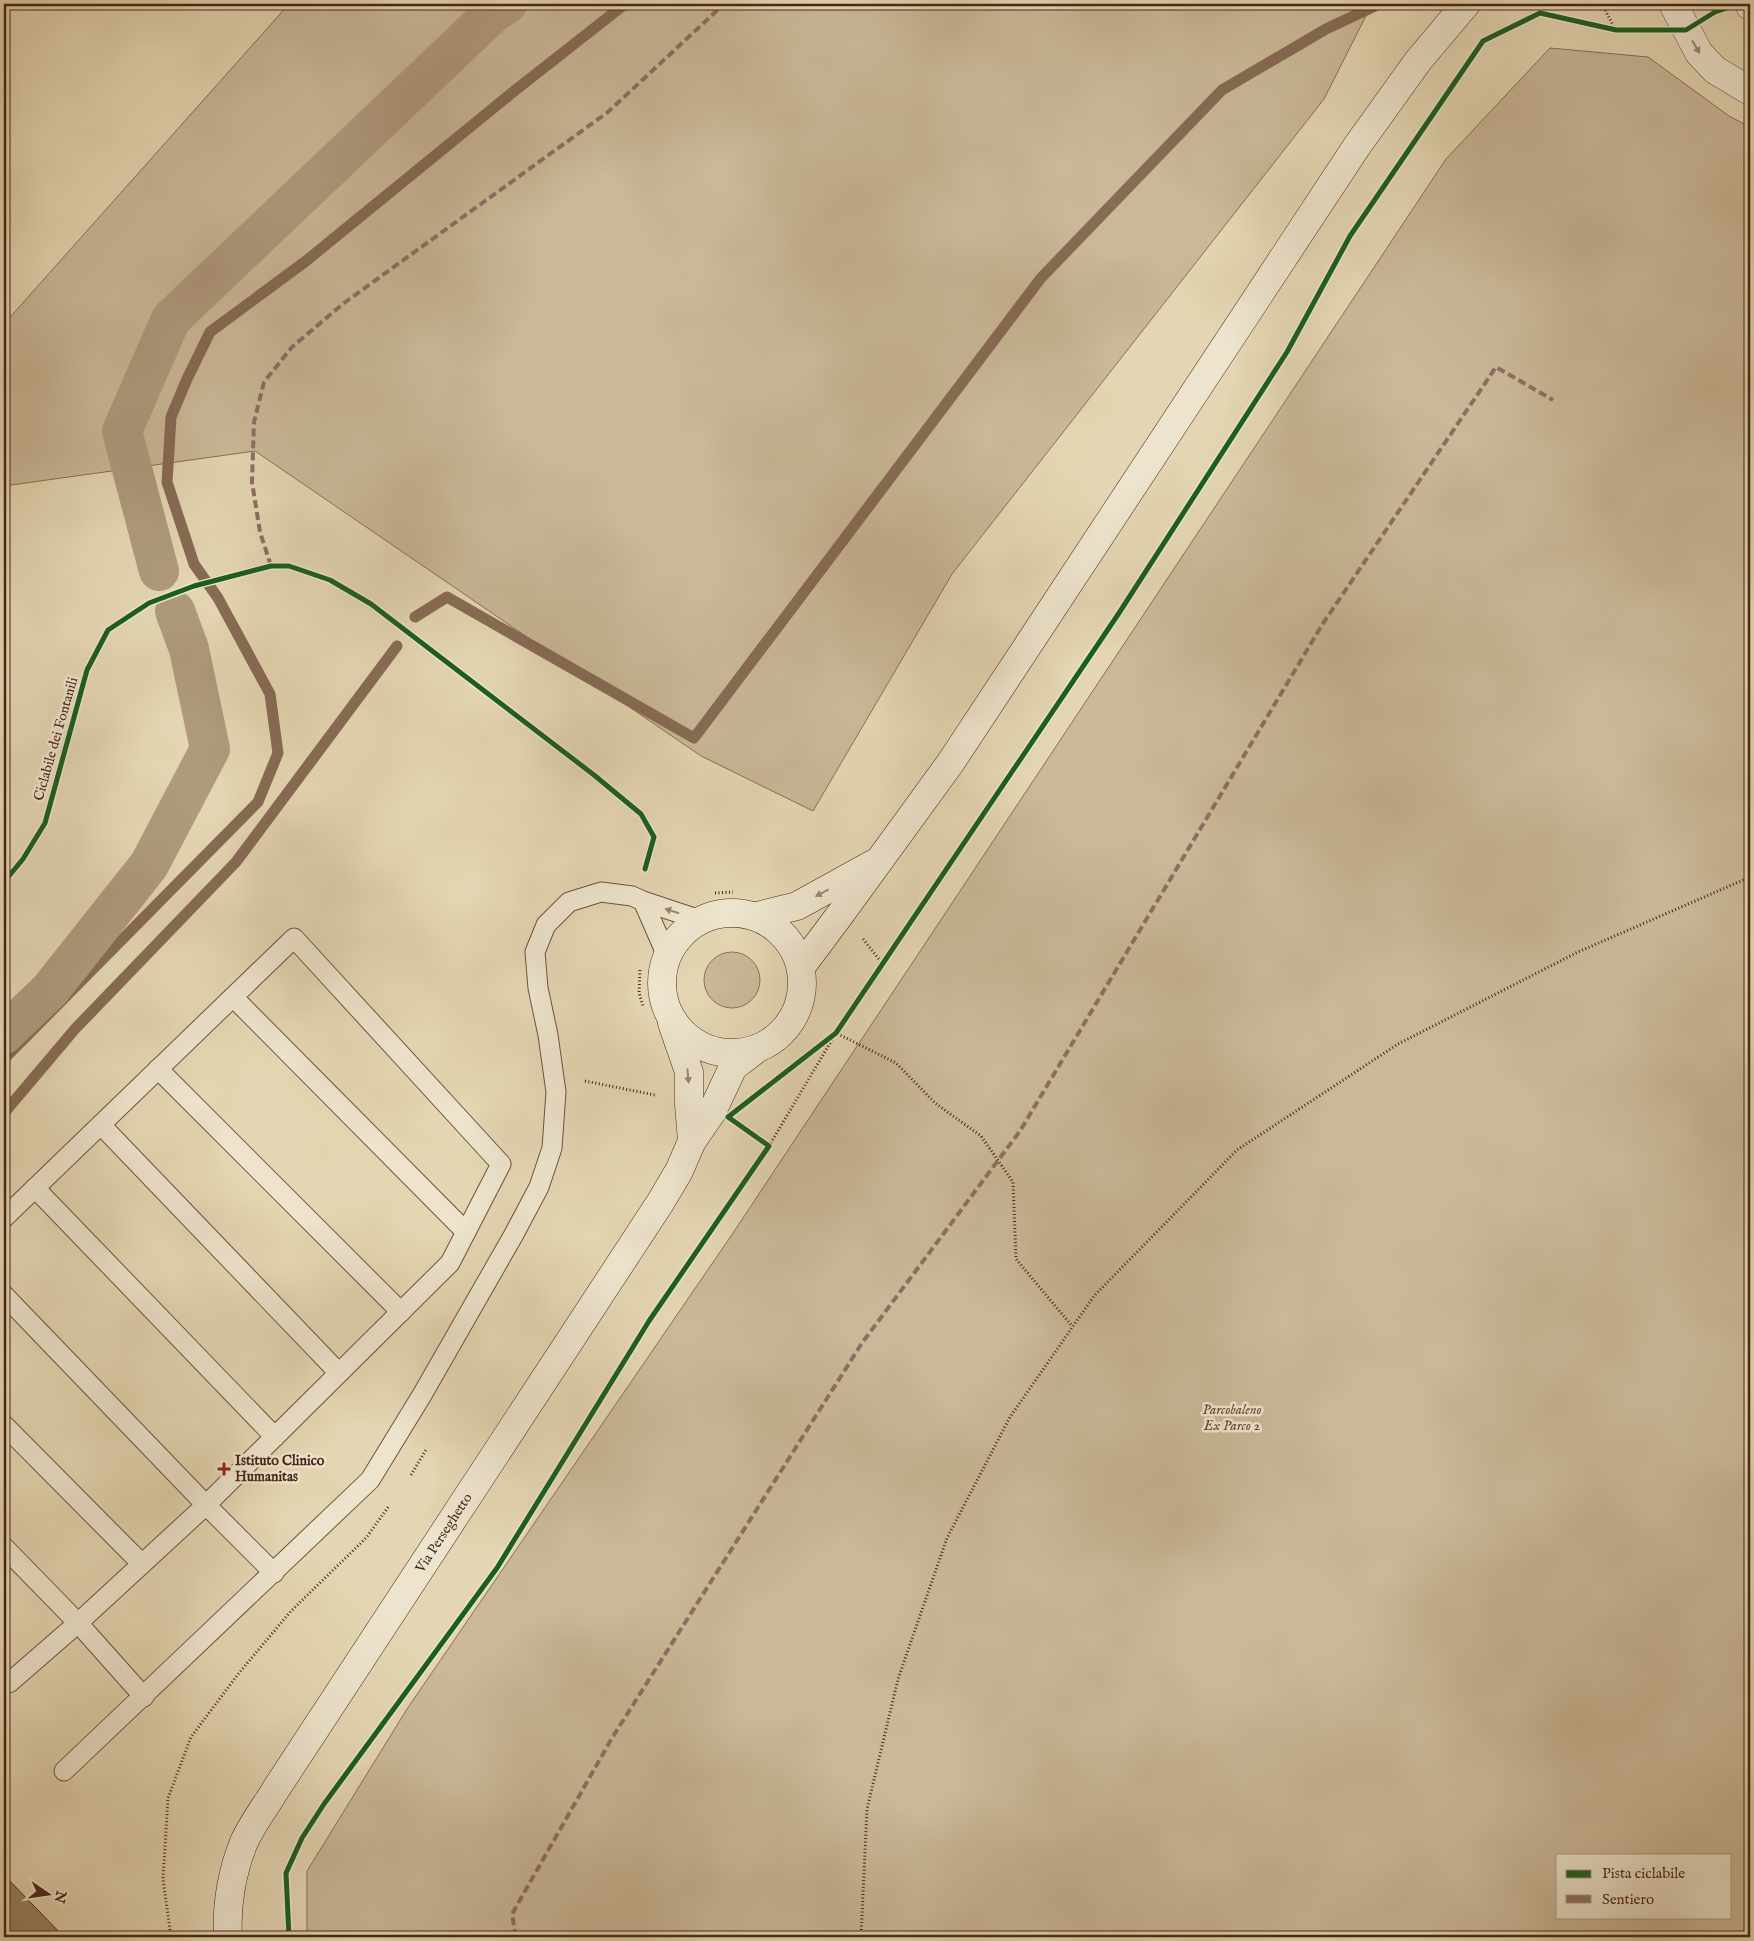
<svg xmlns="http://www.w3.org/2000/svg" width="1754" height="1941" font-family="'IM FELL English',serif">
<style>
.green{fill:#cab898;stroke:#8a6e58;fill-rule:evenodd}
.lines{fill:none;stroke-linecap:round;stroke-linejoin:round}
.stream{stroke:#866b55;stroke-width:11}
.canal{stroke:#af9a7e;stroke-width:40}
.building{fill:#9a8168;stroke:#492518}
.lane-casing{stroke:#70513e;stroke-width:21}
.street-casing{stroke:#70513e;stroke-width:29}
.secondary-casing{stroke:#492518;stroke-width:29}
.path{stroke:#492518;stroke-width:3;stroke-dasharray:1 2.5;stroke-linecap:butt}
.lane{stroke:#ede4cd;stroke-width:19}
.street{stroke:#ede4cd;stroke-width:28}
.secondary{stroke:#ede4cd;stroke-width:28}
.quiet{stroke:#8d6e63;stroke-width:4;stroke-dasharray:8 4;stroke-linecap:butt}
.cycleway-casing{stroke:#ede4cd;stroke-width:8}
.cycleway{stroke:#1b5e20;stroke-width:5}
.oneway{fill:#9b8472}
.poi-dot{fill:#8f2418;stroke:#ede4cd;stroke-width:2}
.labels{text-anchor:middle;dominant-baseline:central;stroke-width:5;stroke-linejoin:round;paint-order:stroke}
.street-label{font-size:14px;fill:#492518;stroke:#ede4cd}
.park-label{font-size:14px;font-style:italic;fill:#634232;stroke:#ede4cd}
.poi-label{font-size:14px;font-weight:bold;fill:#492518;stroke:#ede4cd;text-anchor:start}
</style>
<rect width="100%" height="100%" fill="#e4d6b2"/>
<filter id="stains"><feTurbulence type="fractalNoise" baseFrequency=".004" numOctaves="4"/><feColorMatrix values="0 0 0 0 .2 0 0 0 0 .09 0 0 0 0 .02 0 0 0 .5 -.17"/></filter>
<radialGradient id="worn" r=".72"><stop offset=".6" stop-color="#630" stop-opacity="0"/><stop offset="1" stop-color="#630" stop-opacity=".3"/></radialGradient>
<g class="green">
<polygon points="289,4 1372,4 1324,99 952,574 813,811 701,756 255,451 4,486 4,324"/>
<path d="M1550 48 1648 57 1729 116 1750 127V1937H307V1871L407 1709 731 1236 1446 159ZM1558 1855H1730V1917H1558Z"/>
<circle cx="732" cy="980" r="28"/>
</g>
<g class="lines">
<g class="stream">
<polyline points="415,617 447,597 694,738 1041,278 1222,90 1326,29 1379,4"/>
<polyline points="4,1059 258,802 278,753 270,694 218,598 194,564 167,482 171,417 187,379 210,332 306,261 513,92 625,4"/>
<polyline points="4,1113 75,1029 236,862 397,646"/>
</g>
<g class="canal">
<polyline points="159,571 122,431 171,319 493,13 507,4"/>
<polyline points="4,1034 50,990 149,865 210,749 189,649 175,611"/>
</g>
</g>
<polygon class="building" points="4,1875 64,1937 4,1937"/>
<g class="lines">
<g class="lane-casing">
<g id="lane">
<polyline points="643,901 667,956"/>
<polyline points="233,997 466,1232"/>
<polyline points="158,1069 401,1312"/>
<polyline points="101,1125 339,1373"/>
<polyline points="35,1188 275,1437"/>
<polyline points="4,1218 294,938 501,1164 450,1263 206,1505 274,1573"/>
<polyline points="4,1295 206,1505 78,1623 4,1547"/>
<polyline points="4,1425 142,1564"/>
<polyline points="4,1677 9,1683 78,1623 144,1697"/>
<polyline points="64,1771 370,1480 422,1395 513,1236 539,1187 552,1148 556,1092 548,1035 538,988 535,952 546,925 569,902 601,892 632,896 643,901 700,920"/>
</g>
</g>
<g class="street-casing">
<g id="street">
<polyline points="1673,4 1699,53 1715,70 1750,91"/>
<polyline points="1749,4 1750,6"/>
</g>
</g>
<g class="secondary-casing">
<g id="secondary">
<circle cx="732" cy="983" r="70"/>
<polyline points="757,916 797,906 873,864"/>
<polyline points="801,967 842,912 951,762 1357,146 1418,61 1466,4"/>
<polyline points="672,1023 689,1072 689,1104 692,1141"/>
<path d="M228 1937C226 1906 232 1871 244 1842 252 1824 266 1806 276 1789L660 1203 679 1171 692 1141 712 1112 733 1067 758 1048"/>
</g>
</g>
<g class="path">
<polyline points="1602,4 1615,29"/>
<polyline points="715,893 733,892"/>
<polyline points="863,939 882,963"/>
<polyline points="640,970 639,993 643,1006"/>
<polyline points="783,1074 836,1033 927,896 1056,708 1287,352 1350,236 1483,41 1540,13 1616,30 1647,30"/>
<polyline points="585,1081 655,1095"/>
<polyline points="769,1146 836,1033 896,1063 935,1103 981,1136 1013,1182 1016,1259 1072,1326"/>
<polyline points="411,1475 426,1450"/>
<polyline points="171,1937 163,1879 168,1798 191,1737 239,1673 291,1611 366,1538 389,1506"/>
<polyline points="289,1937 286,1873 302,1838 324,1804 497,1568 649,1321 769,1146 741,1126"/>
<polyline points="861,1937 867,1809 898,1679 947,1538 1010,1417 1094,1296 1237,1150 1398,1044 1578,952 1750,877"/>
</g>
<use href="#lane" class="lane"/>
<use href="#street" class="street"/>
<use href="#secondary" class="secondary"/>
<g class="quiet">
<polyline points="271,566 260,532 252,482 254,422 264,382 292,347 344,303 608,112 724,4"/>
<polyline points="516,1937 512,1914 612,1738 862,1343 1020,1131 1322,625 1496,367 1553,400"/>
</g>
<g class="cycleway-casing">
<g id="cycleway">
<polyline points="4,882 23,859 45,823 87,670 108,630 149,603 194,586 271,566 289,566 330,580 371,604 594,775 641,814 654,837 645,869"/>
<polyline points="289,1937 286,1873 302,1838 324,1804 497,1568 649,1321 769,1146 728,1117 836,1033 1119,613 1287,352 1350,236 1483,41 1540,13 1616,30 1686,30 1715,12 1739,4"/>
</g>
</g>
<use href="#cycleway" class="cycleway"/>
</g>
<defs><path id="oneway-solid" d="M-6-.8H1V-3.2L6.5 0L1 3.2V.8H-6Z" transform="scale(1.25)"/></defs>
<g class="oneway">
<use href="#oneway-solid" transform="translate(1696 47) rotate(59)"/>
<use href="#oneway-solid" transform="translate(822 893) rotate(152)"/>
<use href="#oneway-solid" transform="translate(672 911) rotate(-162)"/>
<use href="#oneway-solid" transform="translate(688 1076) rotate(85)"/>
</g>
<path class="poi-dot" d="M221.5 1461.5h5v5h5v5h-5v5h-5v-5h-5v-5h5z"/>
<g class="labels">
<g class="street-label">
<text transform="translate(56 739) rotate(-74)">Ciclabile dei Fontanili</text>
<text transform="translate(444 1533) rotate(-57)">Via Perseghetto</text>
</g>
<g class="park-label">
<text x="1232" y="1410">Parcobaleno<tspan x="1232" dy="16">Ex Parco 2</tspan></text>
</g>
<g class="poi-label">
<text x="235" y="1461">Istituto Clinico<tspan x="235" dy="16">Humanitas</tspan></text>
</g>
</g>
<rect width="1754" height="1941" fill="none" stroke="#e4d6b2" stroke-width="20"/>
<rect x="5" y="5" width="1744" height="1931" fill="none" stroke="#492518" stroke-width="2.5"/>
<rect x="10" y="10" width="1734" height="1921" fill="none" stroke="#492518"/>
<rect x="1556" y="1854" width="175" height="65" fill="#ede4cd" stroke="#ab9885"/>
<rect x="1566" y="1870" width="25" height="8" fill="#1b5e20" stroke="#ab9885"/>
<text x="1602" y="1878" font-size="15" fill="#492518">Pista ciclabile</text>
<rect x="1566" y="1895" width="25" height="8" fill="#8d6e63" stroke="#ab9885"/>
<text x="1602" y="1904" font-size="15" fill="#492518">Sentiero</text>
<g transform="translate(48 1894) rotate(103)" stroke="#ede4cd" stroke-width="4" paint-order="stroke">
<path d="M0-4L9 19L0 12L-9 19Z" fill="#492518"/>
<text y="-8" font-size="14" font-weight="bold" text-anchor="middle" fill="#492518">N</text>
</g>
<rect width="100%" height="100%" filter="url(#stains)"/>
<rect width="100%" height="100%" fill="url(#worn)"/>
</svg>
